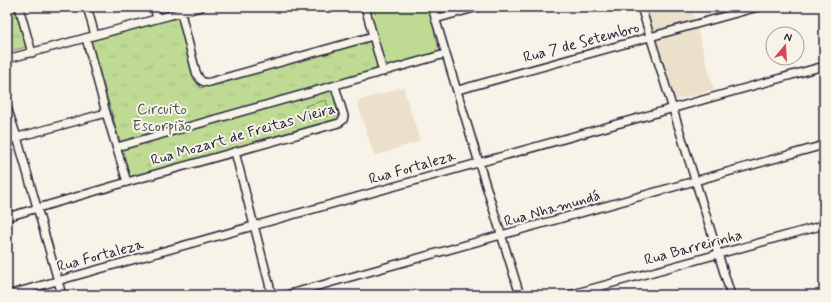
<svg xmlns="http://www.w3.org/2000/svg" width="831" height="302" viewBox="0 0 831 302" font-family="Mynerve,sans-serif">
  <style>
    .built { fill: #ebe0ca }
    .park { fill: url(#park-tufts); stroke: #707e67 }
    .garden { fill: #bfdb93; stroke: #707e67 }
    .lines { fill: none; stroke-linecap: round; stroke-linejoin: round }
    .minor-casing { stroke: #22223b; stroke-width: 10 }
    .minor { stroke: #f7f3e8; stroke-width: 7 }
    .labels { text-anchor: middle; stroke-width: 4; stroke-linejoin: round; paint-order: stroke }
    .street-label { font-size: 15px; fill: #22223b; stroke: #f7f3e8 }
    .park-label { font-size: 15px; fill: #495051; stroke: #f7f3e8 }
  </style>
  <defs>
    <pattern id="park-tufts" width="24" height="20" patternUnits="userSpaceOnUse"><rect width="24" height="20" fill="#bfdb93"/><path d="M3 7l-1-3M5 7V3M7 7l1-3M15 17l-1-3M17 17v-4M19 17l1-3" fill="none" stroke="#a4bc80"/></pattern>
  </defs>
  <rect width="100%" height="100%" fill="#f7f3e8"/>
  <filter id="ink" filterUnits="userSpaceOnUse"><feTurbulence type="fractalNoise" baseFrequency=".025" numOctaves="2"/><feDisplacementMap in="SourceGraphic" scale="8" xChannelSelector="R" yChannelSelector="G"/><feConvolveMatrix kernelMatrix="1 2 1 2 8 2 1 2 1" color-interpolation-filters="sRGB"/></filter>
  <g filter="url(#ink)">
    <!-- built -->
    <g class="built">
      <polygon points="646,7 691,7 714,90 675,100"/>
      <polygon points="403,87 420,141 374,156 357,101"/>
    </g>
    <!-- park -->
    <g class="park">
      <polygon points="7,7 14,7 26,47 7,52"/>
      <polygon points="179,17 200,88 370,41 378,68 330,84 340,118 130,177 91,41"/>
    </g>
    <!-- garden -->
    <g class="garden">
      <polygon points="369,7 428,7 439,43 438,48 435,52 392,66 387,65 383,60"/>
      <polygon points="326,100 330,115 309,121 305,106"/>
    </g>
    <g class="lines">
      <defs>
        <g id="minor">
          <polyline points="19,7 32,53"/>
          <polyline points="87,7 95,35"/>
          <polyline points="154,7 157,18"/>
          <polyline points="365,7 383,72"/>
          <path d="M432,7C460,103 490,199 520,295"/>
          <polyline points="641,7 731,295"/>
          <path d="M181,13L196,72C199,79 202,84 210,82L373,36"/>
          <polyline points="435,19 478,7"/>
          <polyline points="86,38 106,113 127,182"/>
          <polyline points="7,59 201,7"/>
          <polyline points="458,90 758,7"/>
          <polyline points="7,107 17,137 62,295"/>
          <polyline points="7,140 106,113"/>
          <polyline points="117,147 445,54"/>
          <polyline points="235,152 272,295"/>
          <polyline points="7,217 127,182 339,123 343,120 344,116 335,86"/>
          <polyline points="7,295 824,66"/>
          <polyline points="286,295 824,145"/>
          <polyline points="569,295 824,225"/>
        </g>
      </defs>
      <!-- minor casing -->
      <use href="#minor" class="minor-casing"/>
      <!-- minor -->
      <use href="#minor" class="minor"/>
    </g>
  </g>
  <g class="labels">
    <!-- street labels -->
    <g class="street-label">
      <text transform="translate(581 42) rotate(-15)" y="5">Rua 7 de Setembro</text>
      <text transform="translate(243 134) rotate(-16)" y="5">Rua Mozart de Freitas Vieira</text>
      <text transform="translate(412 167) rotate(-16)" y="5">Rua Fortaleza</text>
      <text transform="translate(552 208) rotate(-16)" y="5">Rua Nhamundá</text>
      <text transform="translate(693 247) rotate(-15)" y="5">Rua Barreirinha</text>
      <text transform="translate(100 255) rotate(-15)" y="5">Rua Fortaleza</text>
    </g>
    <!-- park labels -->
    <g class="park-label">
      <text x="162" y="114">Circuito<tspan x="162" dy="17">Escorpião</tspan></text>
    </g>
  </g>
  <!-- margin -->
  <rect width="831" height="302" fill="none" stroke="#f7f3e8" stroke-width="24"/>
  <rect x="12" y="12" width="807" height="278" fill="none" stroke="#22223b" stroke-width="1.5" filter="url(#ink)"/>
  <!-- north arrow -->
  <g transform="translate(785 46) rotate(18)"><circle r="19" fill="#f7f3e8" stroke="#a29fa3"/>
  <path d="M0-3L7 15L0 10L-7 15Z" fill="#d1495b"/>
  <text y="-6" font-size="11" font-weight="bold" text-anchor="middle" fill="#22223b">N</text>
  </g>
</svg>
